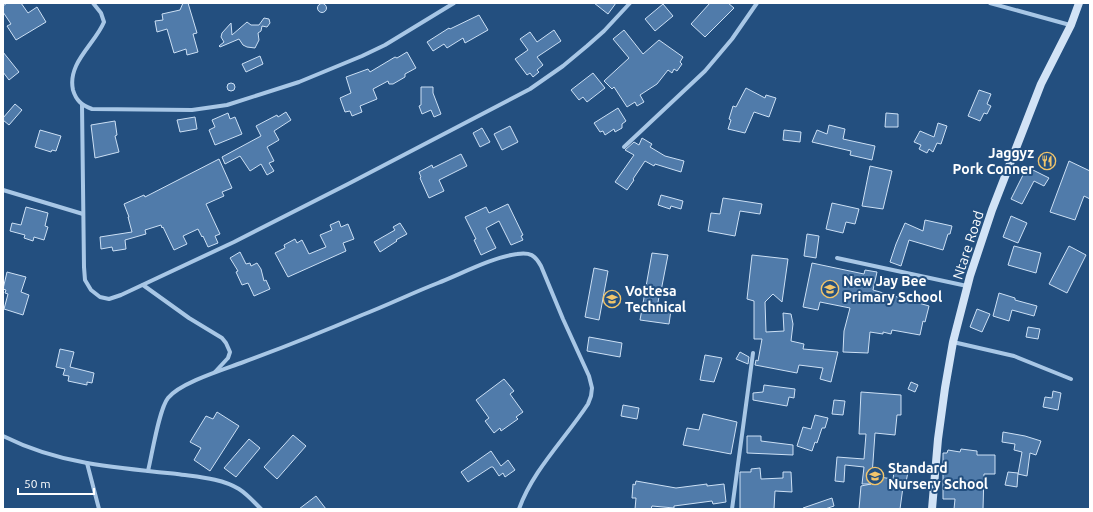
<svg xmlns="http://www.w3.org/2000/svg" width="1093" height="512" viewBox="0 0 1093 512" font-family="Ubuntu,sans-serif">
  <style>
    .building { fill: #507baa; stroke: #cce0f5 }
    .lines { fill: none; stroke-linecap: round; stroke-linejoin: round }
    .street { stroke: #a8c7e6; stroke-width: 4 }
    .secondary { stroke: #d2e3f6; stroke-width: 8 }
    .labels { text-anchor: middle; stroke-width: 4; stroke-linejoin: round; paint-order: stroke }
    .poi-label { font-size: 14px; font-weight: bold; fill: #fff; stroke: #234f7f; text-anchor: start }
    .street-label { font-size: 14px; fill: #fff; stroke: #234f7f }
  </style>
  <rect width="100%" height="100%" fill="#234f7f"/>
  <!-- building -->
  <g class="building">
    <polygon points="7,3 21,3 28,13 37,7 46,22 16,40 7,26 11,24 3,12 3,6"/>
    <polygon points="183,3 188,3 197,33 193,34 198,52 187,55 186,49 174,53 167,29 157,32 155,21 163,20 162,14 180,10"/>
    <polygon points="594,3 616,3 608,14"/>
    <polygon points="710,3 728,3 734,8 705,37 691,24"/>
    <circle cx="322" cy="8" r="4.5"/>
    <polygon points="663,4 673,16 655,31 645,19"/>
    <polygon points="479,15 488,30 465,43 463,38 447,48 444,44 433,51 427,42 449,28 450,29"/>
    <polygon points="264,18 269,19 270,23 267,27 262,26 261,31 258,33 259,40 255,48 247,47 243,45 239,39 220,47 219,46 224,42 221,37 222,33 231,23 232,35 247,22 251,25 259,25"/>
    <polygon points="554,30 561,41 537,57 543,65 537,70 539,72 533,77 530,73 527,75 515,59 528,50 520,39 530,32 537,42"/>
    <polygon points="624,30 643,54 659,40 683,57 680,62 682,64 677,71 674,69 672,73 668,70 657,84 640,95 644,102 637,106 635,102 627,107 614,87 612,89 604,81 629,58 613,39"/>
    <polygon points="3,52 19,72 9,80 3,72"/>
    <polygon points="407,52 416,68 405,74 405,77 393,84 389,84 388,81 373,89 377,99 360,106 362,112 352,116 350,111 345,112 340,98 351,93 346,77 368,69 370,72 395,57 397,58"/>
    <polygon points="260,56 263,64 246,72 242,64"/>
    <polygon points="593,73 605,88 587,102 583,97 579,100 571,90"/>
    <circle cx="231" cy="87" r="4"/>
    <polygon points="421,87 433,87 433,93 441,114 434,117 431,110 422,114 419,106 421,105"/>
    <polygon points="746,88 765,98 766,95 776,98 769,117 754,112 745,133 728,129 731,120 729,119 733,106 736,107"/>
    <polygon points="979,90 991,94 987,104 991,106 987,114 984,113 980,121 968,116"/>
    <polygon points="15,104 22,110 9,125 3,120 3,118"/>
    <polygon points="618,108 626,121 622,124 622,128 615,132 614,129 605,135 603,131 600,132 594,123"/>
    <polygon points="286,112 291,120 274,131 279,140 267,147 274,161 269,163 274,171 267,175 261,164 250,171 240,156 225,164 222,157 261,136 256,126 277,115 278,117"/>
    <polygon points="228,113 230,119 235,117 242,134 215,145 209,130 215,127 212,120"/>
    <polygon points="886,113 898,114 898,127 885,127"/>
    <polygon points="195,117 197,129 180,132 177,120"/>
    <polygon points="115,121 117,135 115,136 119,152 95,158 91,125"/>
    <polygon points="938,123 947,126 941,144 937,143 933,152 929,149 927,153 919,149 921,145 914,142 920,131 934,137"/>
    <polygon points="829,125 845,129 843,139 875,146 872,160 850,155 851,151 812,142 817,130 827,134"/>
    <polygon points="510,126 518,142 502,150 494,134"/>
    <polygon points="482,128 490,142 480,147 473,133"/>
    <polygon points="40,130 61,136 56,151 52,150 51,152 35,147"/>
    <polygon points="784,130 801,132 800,142 783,140"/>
    <polygon points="642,138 652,144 650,147 665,156 684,161 681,172 655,164 654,166 645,161 633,179 634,180 627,190 615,182 634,155 625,150 634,142 639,145"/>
    <polygon points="461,154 467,166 439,180 444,191 429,198 420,178 421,177 419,172 432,165 433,168"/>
    <polygon points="219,159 232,188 222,192 224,196 206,204 220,234 215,236 218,243 208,247 203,236 202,237 198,229 183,236 187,244 174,250 163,227 162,228 161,225 145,230 146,234 125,240 126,249 113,251 112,247 101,249 100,237 132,232 128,217 129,217 124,204 144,195 145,197"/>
    <polygon points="1069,161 1090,171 1090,199 1084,196 1075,220 1050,212"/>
    <polygon points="870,166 892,171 883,209 862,206"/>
    <polygon points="1027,167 1049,178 1044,186 1034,181 1022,204 1011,199"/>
    <polygon points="661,195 683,201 681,209 671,206 670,209 658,205"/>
    <polygon points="723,198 762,204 760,214 740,211 735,236 708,231 711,213 720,214"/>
    <polygon points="832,203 859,209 855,224 846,222 843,233 826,229"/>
    <polygon points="508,204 523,235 521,236 523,240 511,245 499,221 486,228 496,248 481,255 474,240 476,239 465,217 486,207 489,213"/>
    <polygon points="26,207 48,213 45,226 48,227 44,240 34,237 33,241 24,238 25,235 10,231 12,223 21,225"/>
    <polygon points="1011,216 1027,223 1018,243 1003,237"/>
    <polygon points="925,220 952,226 950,234 948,234 943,250 909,240 901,266 890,262 896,244 905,223 923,231"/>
    <polygon points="339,221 341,227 348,224 354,239 343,243 346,251 288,277 275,253 285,248 284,245 295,239 297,243 302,240 309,254 326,247 320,235 332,230 330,225"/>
    <polygon points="400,223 407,234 396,240 397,241 380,252 374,242 395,230 393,227"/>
    <polygon points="807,234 819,236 816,258 804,256"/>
    <polygon points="1014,246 1041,253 1036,273 1008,265"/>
    <polygon points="1069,246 1086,255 1067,293 1049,284"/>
    <polygon points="240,252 246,264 250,263 251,266 257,263 261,269 264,281 266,280 270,289 254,296 248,283 242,285 236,272 238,271 230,258"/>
    <polygon points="652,253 668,255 661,291 660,291 657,308 671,310 669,324 640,320"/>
    <polygon points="752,255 788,259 782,302 773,294 765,302 766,332 784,331 783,313 791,314 793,324 791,341 804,344 803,349 838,352 831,382 820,379 823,368 799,365 797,373 755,365 756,360 758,361 762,339 754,339 754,301 747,299"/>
    <polygon points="812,263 864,274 865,270 877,272 873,290 929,306 925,322 923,321 920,335 892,330 891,334 883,332 883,334 870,332 868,353 843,352 844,331 850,308 820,302 818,310 803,307"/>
    <polygon points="594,268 608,271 599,320 585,317"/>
    <polygon points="7,272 26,277 21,292 29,295 23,315 4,309 8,294 5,293 6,290 3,289"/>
    <polygon points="999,293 1015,298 1015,300 1037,306 1034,316 1012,310 1009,321 993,316"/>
    <polygon points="977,309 990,314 982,332 970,327"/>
    <polygon points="1028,327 1040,329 1038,339 1026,337"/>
    <polygon points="589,337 622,343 620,357 587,351"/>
    <polygon points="60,349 74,352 70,367 94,373 92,383 87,382 87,385 68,381 69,376 63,375 65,369 56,367"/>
    <polygon points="740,352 749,357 748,364 736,359"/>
    <polygon points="705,355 722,358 714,382 700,380"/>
    <polygon points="504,379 514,391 510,394 523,412 516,417 518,419 501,431 500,428 494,433 485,421 489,418 476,400"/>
    <polygon points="911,382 918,385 915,392 908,389"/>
    <polygon points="764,385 795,389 794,398 789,397 787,406 753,400 753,393 763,392"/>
    <polygon points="1053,391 1061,393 1058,410 1043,407 1045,397 1052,398"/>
    <polygon points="861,392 901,395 901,415 897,415 895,435 875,433 872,476 893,479 895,465 909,467 905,487 903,487 900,509 859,509 861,486 871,484 862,484 864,467 845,465 844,482 835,481 837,457 864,459 866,434 859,434"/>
    <polygon points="834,400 845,401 843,415 832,414"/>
    <polygon points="623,405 639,408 637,419 621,416"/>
    <polygon points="217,412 239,426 210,471 194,460 201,448 190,442 206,416 213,419"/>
    <polygon points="703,414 737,422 731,454 683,445 687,428 699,430"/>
    <polygon points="815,415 828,418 825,428 822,428 817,443 815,442 812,451 797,446 803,427 811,429"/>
    <polygon points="1003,432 1025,436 1041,441 1036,455 1030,453 1027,476 1018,474 1022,452 1014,450 1015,444 1002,442"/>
    <polygon points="293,435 306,446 277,479 264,467"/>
    <polygon points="747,436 761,436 761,441 793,445 793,455 747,453"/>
    <polygon points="249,439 260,448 236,477 224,468"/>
    <polygon points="961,449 977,451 977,455 995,455 995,474 984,474 983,509 954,509 955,499 943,499 943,453 947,453 948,450 960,452"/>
    <polygon points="491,451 501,466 508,460 515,470 505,477 503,473 499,476 493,467 491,467 468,482 461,472"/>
    <polygon points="760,468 761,479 783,478 783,472 791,472 792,492 775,491 774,509 740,509 740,472 751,472 751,469"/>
    <polygon points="1008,472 1018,473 1017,487 1005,485"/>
    <polygon points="636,481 676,488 707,484 707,486 724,484 726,502 713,504 712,501 674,506 674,508 652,506 651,509 635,509 636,498 632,498 633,484 635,485"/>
    <polygon points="316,496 326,509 299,509"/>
    <polygon points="832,498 834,506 825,509 804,509 803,508"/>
  </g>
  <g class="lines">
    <!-- street -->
    <g class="street">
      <path d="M93,3L101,13L104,22C95,44 67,63 73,90C76,100 81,105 92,109L192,110L227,105L299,82L362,56L385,45L454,3"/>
      <polyline points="990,3 1070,25"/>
      <polyline points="82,105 84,267 85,280 91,290 100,297 109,299 121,295 234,242 348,184 530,89 563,66 587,46 604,31 630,3"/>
      <polyline points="624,147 705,71 732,39 757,3"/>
      <polyline points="3,190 83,214"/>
      <polyline points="837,258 967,286"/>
      <polyline points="143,285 189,318 222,338 226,343 230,352 228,358 215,372"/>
      <polyline points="953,342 1014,356 1071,379"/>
      <path d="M3,436C29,449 58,458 87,463C116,468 147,471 177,474C197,477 221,478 239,489C247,494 254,502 261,509"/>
      <polyline points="87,463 99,509"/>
      <path d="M148,471C152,455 159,409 168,398C180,383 222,370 241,363C282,348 322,332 362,315C388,305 412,293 438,283C461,274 493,257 517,254C530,252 535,255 541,266L563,319L589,376L592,388L591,396L588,404C565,439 533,470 519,509"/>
      <polyline points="732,509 753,353"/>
    </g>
    <!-- secondary -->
    <polyline class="secondary" points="932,509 938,439 945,388 953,342 970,276 992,210 1041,84 1071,25 1079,3"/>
  </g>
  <!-- icons -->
  <defs>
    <symbol id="restaurant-ring" viewBox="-11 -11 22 22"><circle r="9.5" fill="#234f7f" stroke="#f2c56b" stroke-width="1.5"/><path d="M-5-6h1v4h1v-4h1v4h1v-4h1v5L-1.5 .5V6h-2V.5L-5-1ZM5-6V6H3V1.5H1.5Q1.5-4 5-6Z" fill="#f2c56b"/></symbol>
    <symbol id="school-ring" viewBox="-11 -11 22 22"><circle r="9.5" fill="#234f7f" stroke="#f2c56b" stroke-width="1.5"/><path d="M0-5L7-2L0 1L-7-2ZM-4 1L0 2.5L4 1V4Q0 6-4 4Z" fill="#f2c56b"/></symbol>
  </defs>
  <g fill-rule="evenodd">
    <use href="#restaurant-ring" x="1037" y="151" width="20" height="20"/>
    <use href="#school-ring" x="820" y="279" width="20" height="20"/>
    <use href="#school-ring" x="602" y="289" width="20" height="20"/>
    <use href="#school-ring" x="865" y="466" width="20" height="20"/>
  </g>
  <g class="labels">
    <!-- poi labels -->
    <g class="poi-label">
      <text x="1034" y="158" text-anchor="end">Jaggyz<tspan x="1034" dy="16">Pork Conner</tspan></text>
      <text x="843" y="286">New Jay Bee<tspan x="843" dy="16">Primary School</tspan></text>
      <text x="625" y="296">Vottesa<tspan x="625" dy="16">Technical</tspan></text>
      <text x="888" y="473">Standard<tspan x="888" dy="16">Nursery School</tspan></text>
    </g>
    <!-- street labels -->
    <g class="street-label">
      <text transform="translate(968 245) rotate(-72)" y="5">Ntare Road</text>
    </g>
  </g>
  <!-- border -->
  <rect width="1093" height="512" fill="none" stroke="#ffffff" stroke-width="8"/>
  <!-- scale -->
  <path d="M18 488v6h76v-6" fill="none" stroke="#ffffff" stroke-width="2"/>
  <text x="24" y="488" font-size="12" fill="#ffffff" stroke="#234f7f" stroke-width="3" paint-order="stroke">50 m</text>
</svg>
